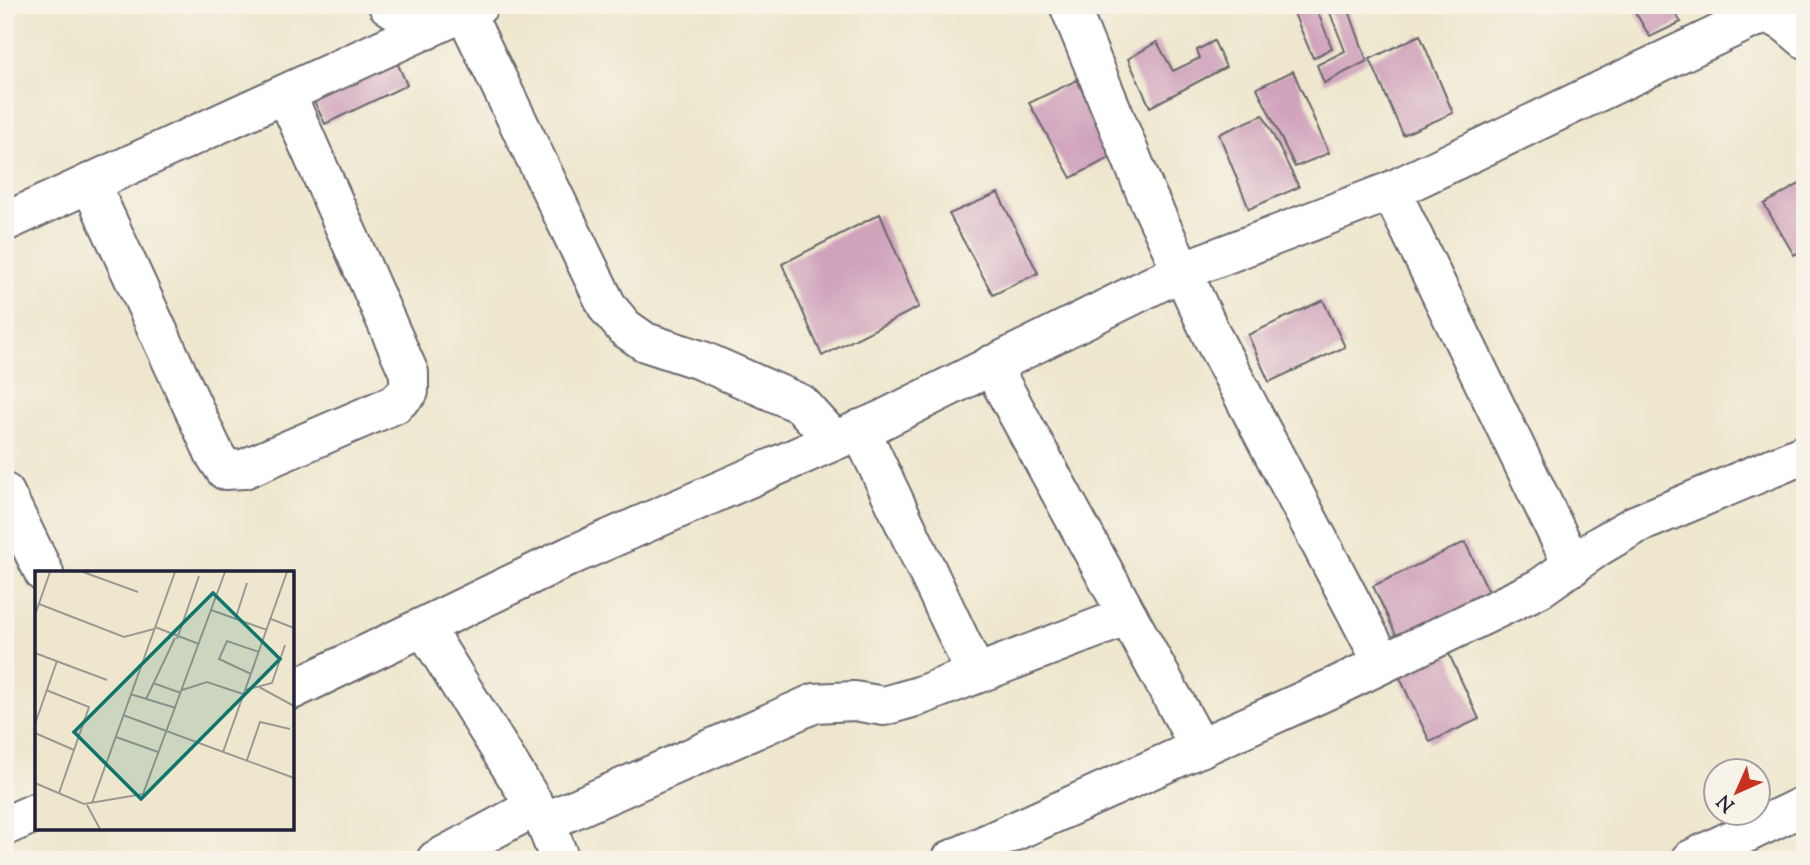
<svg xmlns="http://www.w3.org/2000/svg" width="1810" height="865" viewBox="0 0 1810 865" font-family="'Sorts Mill Goudy',serif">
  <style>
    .building { fill: #d0a3bb }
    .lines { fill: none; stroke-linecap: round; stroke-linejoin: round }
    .minor-casing { stroke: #69676e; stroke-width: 42 }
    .minor { stroke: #fff; stroke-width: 38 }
    .inset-road { fill: none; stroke: #9c9893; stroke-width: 2 }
    .view { fill: #0f766e; fill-opacity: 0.15; stroke: #0f766e; stroke-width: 3.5 }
    .inset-edge { fill: none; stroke: #22223b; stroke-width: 3.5 }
  </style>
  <rect width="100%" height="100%" fill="#f7f3e8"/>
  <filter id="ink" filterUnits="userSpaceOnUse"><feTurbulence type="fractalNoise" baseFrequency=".0143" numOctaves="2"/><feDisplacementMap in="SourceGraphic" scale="14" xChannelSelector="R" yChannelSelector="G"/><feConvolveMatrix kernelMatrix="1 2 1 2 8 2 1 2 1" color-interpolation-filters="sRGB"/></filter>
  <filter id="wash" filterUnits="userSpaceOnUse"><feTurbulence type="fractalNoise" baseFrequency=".00686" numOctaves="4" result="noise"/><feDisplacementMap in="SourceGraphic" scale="28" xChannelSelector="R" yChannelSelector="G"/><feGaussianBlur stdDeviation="1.57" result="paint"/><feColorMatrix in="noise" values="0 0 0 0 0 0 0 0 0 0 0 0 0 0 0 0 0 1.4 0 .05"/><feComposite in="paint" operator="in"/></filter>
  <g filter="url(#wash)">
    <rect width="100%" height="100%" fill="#eee7cd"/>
    <g id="blocks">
      <!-- building -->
      <g class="building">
        <polygon points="1300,5 1315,5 1332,48 1313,58 1292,9"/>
        <polygon points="1327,5 1347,5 1367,61 1324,83 1317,65 1345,51"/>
        <polygon points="1631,5 1669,5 1681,22 1650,37"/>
        <polygon points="1420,35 1453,113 1403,135 1370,59"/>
        <polygon points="1214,41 1226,67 1150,107 1128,59 1157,42 1173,71 1200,58 1197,50"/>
        <polygon points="396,60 407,85 325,124 313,99"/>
        <polygon points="1293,71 1329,153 1295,167 1257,88"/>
        <polygon points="1077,80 1113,156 1071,178 1029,103"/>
        <polygon points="1263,115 1299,187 1249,209 1219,134"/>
        <polygon points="1805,181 1805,249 1794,255 1764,204"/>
        <polygon points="998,193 1038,273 993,295 949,214"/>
        <polygon points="880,214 919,307 822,356 782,264"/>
        <polygon points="1323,300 1345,347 1269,382 1248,335"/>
        <polygon points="1465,542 1490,594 1398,639 1373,586"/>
        <polygon points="1449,654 1479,719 1430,742 1399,676"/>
      </g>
    </g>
  </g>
  <g filter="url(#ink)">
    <use href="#blocks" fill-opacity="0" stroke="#69676e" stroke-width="2"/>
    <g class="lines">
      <defs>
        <g id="minor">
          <polyline points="388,5 426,30"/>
          <polyline points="1069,5 1145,191 1213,338 1383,663"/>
          <polyline points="465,12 608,308 625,328 645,342 703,361 801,404 834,440"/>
          <polyline points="90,183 215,455 225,470 244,469 395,404 409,391 409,373 286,94"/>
          <polyline points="1391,191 1573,566"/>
          <polyline points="5,222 479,5"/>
          <polyline points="991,365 1200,748"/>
          <polyline points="860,429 976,674"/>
          <polyline points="5,493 44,573"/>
          <polyline points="424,627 545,822 560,860"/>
          <polyline points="292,690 570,556 880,421 1182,271 1391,191 1751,19 1770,14 1786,23 1805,39"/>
          <polyline points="545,822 815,703 854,701 884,706 919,696 1128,616"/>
          <polyline points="5,826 37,812"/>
          <polyline points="436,860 535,807"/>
          <polyline points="951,860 1332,688 1540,588 1599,546 1635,525 1805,454"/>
          <polyline points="1690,860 1805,805"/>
        </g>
      </defs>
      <!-- minor casing -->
      <use href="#minor" class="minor-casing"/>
      <!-- minor -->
      <use href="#minor" class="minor"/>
    </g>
  </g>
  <!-- overview -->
  <g transform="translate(35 571)">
    <rect width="259" height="259" fill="#eee7cd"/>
    <path class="inset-road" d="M48,1L103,21M4,33L89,66L119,58M176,39L232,59M0,44L15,1M236,48L259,57M200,49L212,12M120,56L164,73M142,68L164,5M0,82L72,109M216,103L184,88L192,70L224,81M118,112L146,122M224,116L259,135M11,119L54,136L24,222M147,119L172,111L208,123M210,119L237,112L250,74M95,123L141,137M111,128L140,67M88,144L259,207M0,153L22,90M0,162L39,179M81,166L123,181M188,181L252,1M212,189L225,151L255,158M0,212L49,233L108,223L190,1M57,232L140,1M52,234L65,258"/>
    <path class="view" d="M178,22L245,88L106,228L39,161Z"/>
    <rect width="259" height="259" class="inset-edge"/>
  </g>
  <!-- margin -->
  <rect width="1810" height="865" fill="none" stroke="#f7f3e8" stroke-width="28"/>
  <!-- north arrow -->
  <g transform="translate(1737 792) rotate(225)"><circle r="33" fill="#f7f3e8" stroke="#a29fa3" stroke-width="2"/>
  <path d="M0-5L12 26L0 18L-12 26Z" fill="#c8321e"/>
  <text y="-10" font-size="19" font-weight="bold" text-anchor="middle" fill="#22223b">N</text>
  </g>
</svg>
